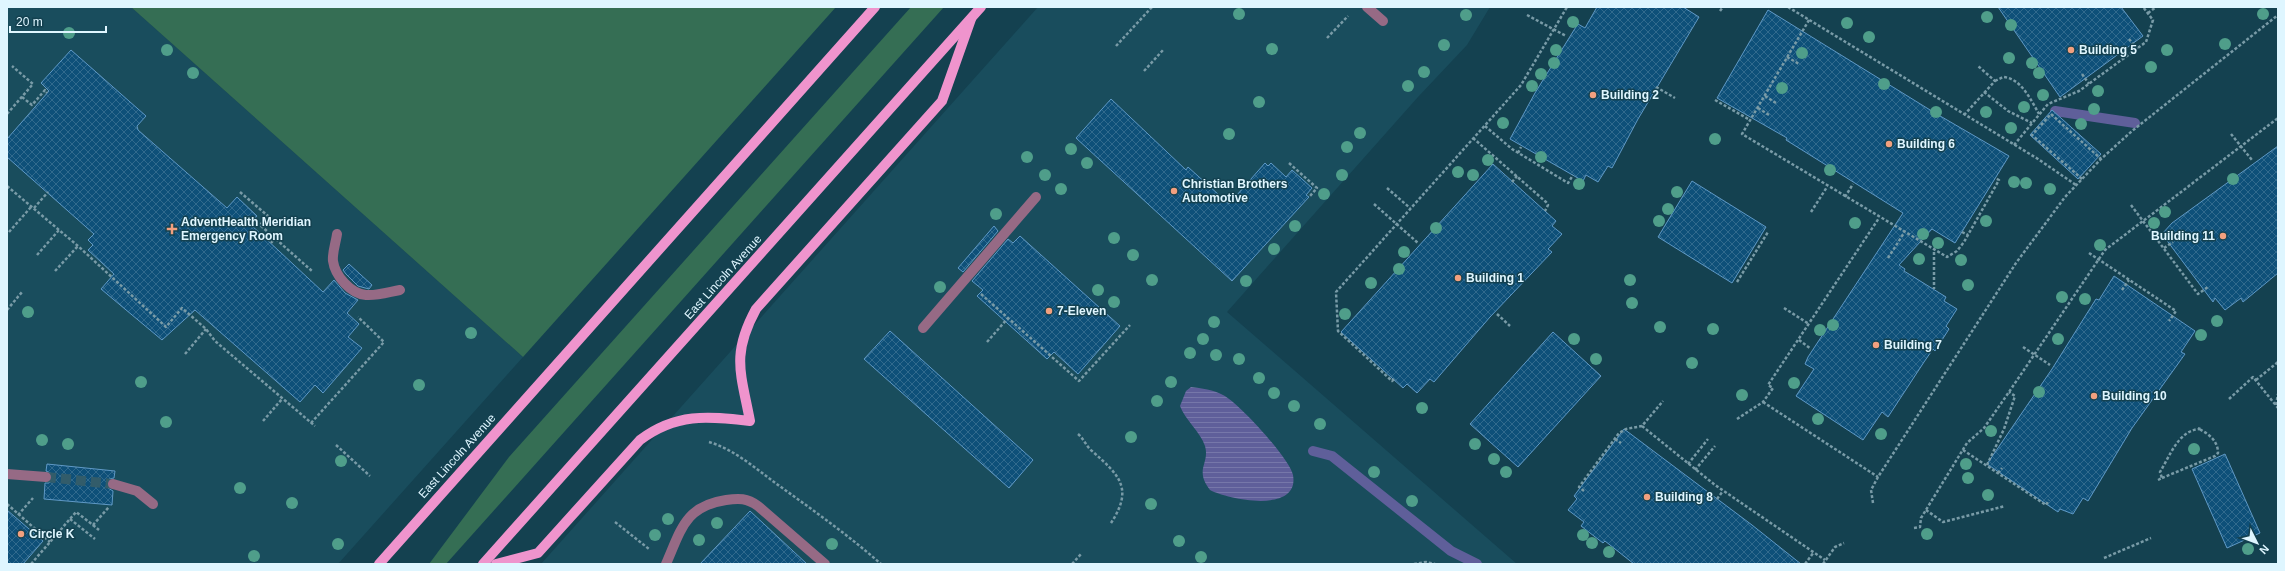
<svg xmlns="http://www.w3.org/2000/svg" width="2285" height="571" viewBox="0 0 2285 571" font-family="Arial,sans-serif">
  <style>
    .built { fill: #194d5d }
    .grass { fill: #356e54 }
    .water { fill: url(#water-rules) }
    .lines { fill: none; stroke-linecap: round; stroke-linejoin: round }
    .stream { stroke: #5f5f9a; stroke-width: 10 }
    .building { fill: url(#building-cross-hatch); stroke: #5f99c6 }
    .minor-tunnel { stroke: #325c6a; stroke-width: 10; stroke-dasharray: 10 5; stroke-linecap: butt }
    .path { stroke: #799ba7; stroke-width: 2.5; stroke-dasharray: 3 2; stroke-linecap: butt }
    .minor { stroke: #966a85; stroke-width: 10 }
    .major { stroke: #ef94cd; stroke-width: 10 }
    .tree { fill: #4f9e8a }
    .poi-dot { fill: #f2a07f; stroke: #144150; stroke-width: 1.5 }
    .labels { text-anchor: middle; stroke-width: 3; stroke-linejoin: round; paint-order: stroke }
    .poi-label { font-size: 12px; font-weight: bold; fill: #dff6ff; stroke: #144150; text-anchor: start }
    .street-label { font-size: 12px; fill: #dff6ff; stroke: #144150 }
  </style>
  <defs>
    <pattern id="water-rules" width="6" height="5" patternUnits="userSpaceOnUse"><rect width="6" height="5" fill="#5f5f9a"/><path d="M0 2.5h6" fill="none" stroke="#7677a9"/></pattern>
    <pattern id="building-cross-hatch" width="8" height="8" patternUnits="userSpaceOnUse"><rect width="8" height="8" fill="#0e5079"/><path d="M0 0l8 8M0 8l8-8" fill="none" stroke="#316a8d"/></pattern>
  </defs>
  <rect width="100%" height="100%" fill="#144150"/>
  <!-- built -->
  <g class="built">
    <polygon points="7,7 131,7 523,357 338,564 7,564"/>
    <polygon points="1038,7 1490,7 1467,45 1418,97 1227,312 1517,564 541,564"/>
  </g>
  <!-- grass -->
  <g class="grass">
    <polygon points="131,7 836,7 523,357"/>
    <polygon points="911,7 944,7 446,564 429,564 509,457"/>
  </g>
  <!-- water -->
  <path class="water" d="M1191,387C1201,388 1214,390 1223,395C1238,402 1290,459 1293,475C1300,514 1229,500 1210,490C1194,469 1210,464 1205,446C1200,431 1185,420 1180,406L1186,391Z"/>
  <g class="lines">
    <!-- stream -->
    <g class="stream">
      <polyline points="2055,111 2135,123"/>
      <polyline points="1313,451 1332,456 1451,551 1477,564"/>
    </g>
  </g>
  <!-- building -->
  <g class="building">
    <polygon points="1597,7 1683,7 1699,17 1638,119 1612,168 1608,166 1598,182 1586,175 1583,181 1510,139 1535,93 1574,30 1578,24 1585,28"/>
    <polygon points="1998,7 2121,7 2143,36 2060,97"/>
    <polygon points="1768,10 1935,113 2009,156 1955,243 1932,229 1899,265 1905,269 1904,271 1946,297 1944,301 1957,309 1946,326 1949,329 1935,351 1933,349 1924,362 1888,417 1882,412 1863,440 1796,396 1814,369 1805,364 1808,357 1903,213 1786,140 1787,138 1717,98"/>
    <polygon points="71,50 146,116 137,126 138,130 227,208 237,197 257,216 250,224 323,292 334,280 345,293 358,300 347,313 359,324 348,337 362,348 323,393 315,385 300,402 195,310 162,340 101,289 114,274 88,250 93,245 88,240 94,234 7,157 7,139 49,91 41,83"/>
    <polygon points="1111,99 1186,170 1188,167 1229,204 1265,163 1268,166 1271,163 1286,177 1292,170 1312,188 1306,195 1309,197 1232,281 1076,138"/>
    <polygon points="2052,110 2101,154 2078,179 2030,135"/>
    <polygon points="2278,146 2278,273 2243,302 2241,298 2225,310 2215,298 2213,302 2162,234 2172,223"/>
    <polygon points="1493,164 1556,221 1552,226 1562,234 1548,249 1552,252 1490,317 1434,382 1430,379 1417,393 1407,384 1403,388 1341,332"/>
    <polygon points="1692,181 1766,227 1732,283 1658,237"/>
    <polygon points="994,226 998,231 963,272 958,268"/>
    <polygon points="1020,236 1120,326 1078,374 1054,352 1047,359 977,296 983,290 972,281 1008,239 1013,243"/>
    <polygon points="349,264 372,285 369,289 358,286 346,274 343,270"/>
    <polygon points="2114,276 2195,331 2181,352 2185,354 2132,428 2088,501 2083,498 2073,514 2060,509 2058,512 1987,464 2052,369 2096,299 2099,300"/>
    <polygon points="890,331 1033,460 1009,488 864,359"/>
    <polygon points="1553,332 1601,376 1518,467 1470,424"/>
    <polygon points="1624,429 1752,525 1801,564 1634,564 1605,541 1603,543 1581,526 1584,522 1568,510 1577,499 1574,496"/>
    <polygon points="2225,454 2260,533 2227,548 2192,469"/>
    <polygon points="47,464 115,471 114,478 109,479 107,483 108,488 113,491 112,505 44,499 45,483 49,483 52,478 52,474 46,471"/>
    <polygon points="7,510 43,541 23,564 7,564"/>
    <polygon points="750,511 807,564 700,564"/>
  </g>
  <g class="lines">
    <!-- minor-tunnel -->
    <polyline class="minor-tunnel" points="46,477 113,484"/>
    <!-- path -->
    <g class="path">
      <polyline points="1788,7 2038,159 2076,185"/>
      <polyline points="1720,11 1723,7"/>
      <polyline points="2148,13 2156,7"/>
      <polyline points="1527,15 1566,36"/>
      <polyline points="1809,20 1742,134 1947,257 1957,251 1964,242 1999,180 1995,178"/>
      <polyline points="1327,38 1348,16"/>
      <polyline points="2129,39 2137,49"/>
      <polyline points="1116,46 1152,7"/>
      <polyline points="1787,57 1799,64"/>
      <polyline points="1144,71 1164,49"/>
      <polyline points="2082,74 2089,84"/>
      <path d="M1995,81L2003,77C2021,78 2031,100 2039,114"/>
      <polyline points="1656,87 1675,98"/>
      <polyline points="1984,92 2008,111 2032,123"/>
      <polyline points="1765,96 1776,103"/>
      <polyline points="22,97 32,105 45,90 47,93"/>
      <polyline points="1715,100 1750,120"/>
      <polyline points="1758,108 1769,115"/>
      <polyline points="7,114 33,84 12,66"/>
      <polyline points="1964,115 1995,81 1978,66"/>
      <polyline points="1485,126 1512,149 1568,183 1573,175"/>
      <polyline points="2231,134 2252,160"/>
      <polyline points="1473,138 1546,202 1548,205 1545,211"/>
      <polyline points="2014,145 2048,104 2079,91 2146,42 2153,20 2143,7"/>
      <polyline points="1518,153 1521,147"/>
      <polyline points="1289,163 1317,188 1310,196"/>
      <polyline points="2082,179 2032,135 2051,114 2101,159"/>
      <polyline points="1512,182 1517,176"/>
      <polyline points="7,186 78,246 166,327 182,308 206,329 215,341 315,426"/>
      <polyline points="1387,188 1410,208"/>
      <polyline points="240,192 268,216 260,225 312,271"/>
      <polyline points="1845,197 1853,184"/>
      <polyline points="1374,204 1418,243"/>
      <polyline points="2131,205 2198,294 2208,287"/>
      <polyline points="34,208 48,192"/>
      <polyline points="1811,212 1827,187"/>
      <polyline points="9,232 31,207"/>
      <polyline points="1962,232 1968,235"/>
      <polyline points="271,243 275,238"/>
      <polyline points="2164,248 2173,242"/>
      <polyline points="1934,252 1934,289"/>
      <polyline points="2089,253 2176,311 2169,321"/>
      <polyline points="37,255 59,230"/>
      <polyline points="1888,258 1904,233"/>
      <polyline points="55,271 78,246"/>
      <polyline points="1737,282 1768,232"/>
      <polyline points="2122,290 2129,280"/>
      <polyline points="981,294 1079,381 1130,325"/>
      <polyline points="1784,308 1809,324"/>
      <polyline points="7,310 22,292"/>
      <polyline points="1497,314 1510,326"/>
      <polyline points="1799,340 1811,349"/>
      <polyline points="987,342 1008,318"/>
      <polyline points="2023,347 2050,365"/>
      <polyline points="185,354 206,329"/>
      <polyline points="1394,379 1392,381 1338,331 1336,292 1521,85 1567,7"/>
      <polyline points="2256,380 2278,362"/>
      <polyline points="2229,399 2253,377 2278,408"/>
      <polyline points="1763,402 1878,477"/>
      <polyline points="2276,405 2278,394"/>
      <polyline points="1737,419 1763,402 1773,388 1768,385 1879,218"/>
      <polyline points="263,421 282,399"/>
      <polyline points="311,423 384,342 358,317"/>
      <polyline points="1642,426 1715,485 1825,560"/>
      <path d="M1078,434C1084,439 1086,446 1092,451C1119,475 1134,488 1111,523"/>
      <polyline points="1615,439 1621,443"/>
      <path d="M709,442C733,449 754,467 774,482C810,508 847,534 881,564"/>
      <polyline points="336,445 370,476"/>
      <polyline points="1963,450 2046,505 2049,500"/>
      <polyline points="1688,464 1708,439"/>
      <polyline points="1987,465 2004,429 2015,396 2009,392"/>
      <polyline points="1695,470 1715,446"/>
      <polyline points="1998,473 2002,468"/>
      <path d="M2162,478L2215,456L2218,453C2218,441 2209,434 2199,429"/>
      <path d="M2158,480L2162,478L2160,472C2170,456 2178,431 2199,429L2200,426"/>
      <polyline points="1584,491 1579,487 1619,433 1626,429 1642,426 1663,401"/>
      <polyline points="1717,499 1723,491"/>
      <polyline points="1873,503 1871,490 1878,477 2016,263 2065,197 2101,159 2132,131 2278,15"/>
      <polyline points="7,504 50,542"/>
      <polyline points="1926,510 1943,522 2005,506"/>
      <polyline points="18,515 33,498"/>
      <polyline points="70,519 95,539"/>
      <polyline points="615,522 649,549"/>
      <polyline points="93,525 99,530"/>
      <polyline points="1914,528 1920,527 1921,518 1967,443 1984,428 2009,392 2105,250 2278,118"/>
      <polyline points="2104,558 2151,538"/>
      <polyline points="31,564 76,512 93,525 109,507"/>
      <polyline points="1072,564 1081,554"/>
      <polyline points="1414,564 1426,562 1435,564"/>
      <polyline points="1805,564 1814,552"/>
      <polyline points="1823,564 1835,547 1844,543"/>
    </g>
    <!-- minor -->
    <g class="minor">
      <polyline points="1367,7 1383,21"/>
      <path d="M337,234C336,242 332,253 333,261C335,276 351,294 366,295C377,296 389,292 400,290"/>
      <polyline points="923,328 1036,197"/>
      <polyline points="7,474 46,477"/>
      <polyline points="113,484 137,491 153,504"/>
      <path d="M666,564C681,530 685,506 726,500C739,498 747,498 758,506L825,564"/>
    </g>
    <!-- major -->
    <g class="major">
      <polyline points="379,564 875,7"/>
      <polyline points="483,564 981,7"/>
      <path d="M496,564L538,553L640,440C676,413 707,416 750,421C741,373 731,355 756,309L942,101L971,19"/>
    </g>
  </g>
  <!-- trees -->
  <g class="tree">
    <circle cx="1239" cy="14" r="6"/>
    <circle cx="2263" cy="14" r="6"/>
    <circle cx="1466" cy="15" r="6"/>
    <circle cx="1987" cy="17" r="6"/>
    <circle cx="1573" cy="22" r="6"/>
    <circle cx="1847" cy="23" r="6"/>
    <circle cx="2011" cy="25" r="6"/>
    <circle cx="69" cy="33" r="6"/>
    <circle cx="1869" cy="37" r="6"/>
    <circle cx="2225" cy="44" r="6"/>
    <circle cx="1444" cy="45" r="6"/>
    <circle cx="1272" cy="49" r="6"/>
    <circle cx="167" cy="50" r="6"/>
    <circle cx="1556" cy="50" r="6"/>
    <circle cx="2167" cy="50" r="6"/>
    <circle cx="1802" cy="53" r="6"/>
    <circle cx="2009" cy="58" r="6"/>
    <circle cx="1554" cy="63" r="6"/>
    <circle cx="2032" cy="63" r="6"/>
    <circle cx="2151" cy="67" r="6"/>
    <circle cx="1424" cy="72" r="6"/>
    <circle cx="193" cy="73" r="6"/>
    <circle cx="2039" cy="73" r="6"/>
    <circle cx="1541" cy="74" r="6"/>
    <circle cx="1884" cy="84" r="6"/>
    <circle cx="1408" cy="86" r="6"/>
    <circle cx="1532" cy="86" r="6"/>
    <circle cx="1782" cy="88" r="6"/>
    <circle cx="2098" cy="91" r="6"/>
    <circle cx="2043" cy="95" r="6"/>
    <circle cx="1259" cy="102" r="6"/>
    <circle cx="2024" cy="107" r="6"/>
    <circle cx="2094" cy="109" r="6"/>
    <circle cx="1936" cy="112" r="6"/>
    <circle cx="1986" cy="112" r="6"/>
    <circle cx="1503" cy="123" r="6"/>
    <circle cx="2081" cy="124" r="6"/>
    <circle cx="2011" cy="128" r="6"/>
    <circle cx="1360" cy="133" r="6"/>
    <circle cx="1229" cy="134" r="6"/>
    <circle cx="1715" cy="139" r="6"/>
    <circle cx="1347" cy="147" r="6"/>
    <circle cx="1071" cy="149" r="6"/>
    <circle cx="1027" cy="157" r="6"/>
    <circle cx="1541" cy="157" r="6"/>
    <circle cx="1488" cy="160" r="6"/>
    <circle cx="1087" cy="163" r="6"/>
    <circle cx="1830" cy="170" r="6"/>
    <circle cx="1458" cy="172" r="6"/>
    <circle cx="1045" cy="175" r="6"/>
    <circle cx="1342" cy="175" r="6"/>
    <circle cx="1473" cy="175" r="6"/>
    <circle cx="2233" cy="179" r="6"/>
    <circle cx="2014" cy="182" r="6"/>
    <circle cx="2026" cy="183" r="6"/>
    <circle cx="1579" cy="184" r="6"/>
    <circle cx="1061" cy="189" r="6"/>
    <circle cx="2050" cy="189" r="6"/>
    <circle cx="1677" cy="192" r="6"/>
    <circle cx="1324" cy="194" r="6"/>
    <circle cx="1668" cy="209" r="6"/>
    <circle cx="2165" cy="212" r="6"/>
    <circle cx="996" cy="214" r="6"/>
    <circle cx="1659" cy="221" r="6"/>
    <circle cx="1986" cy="221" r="6"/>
    <circle cx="1855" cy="223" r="6"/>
    <circle cx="2154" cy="223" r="6"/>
    <circle cx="1295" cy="226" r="6"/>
    <circle cx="1436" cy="228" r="6"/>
    <circle cx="1923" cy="234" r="6"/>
    <circle cx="1114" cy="238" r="6"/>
    <circle cx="1938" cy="243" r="6"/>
    <circle cx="2100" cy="245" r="6"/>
    <circle cx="1274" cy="249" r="6"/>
    <circle cx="1404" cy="252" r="6"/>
    <circle cx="1133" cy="255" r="6"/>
    <circle cx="1919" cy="259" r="6"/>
    <circle cx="1961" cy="260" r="6"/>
    <circle cx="1399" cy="269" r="6"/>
    <circle cx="1152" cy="280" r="6"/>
    <circle cx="1630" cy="280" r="6"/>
    <circle cx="1246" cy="281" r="6"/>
    <circle cx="1371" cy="283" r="6"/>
    <circle cx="1968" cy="285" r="6"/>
    <circle cx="940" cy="287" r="6"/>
    <circle cx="1098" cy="290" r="6"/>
    <circle cx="2062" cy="297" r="6"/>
    <circle cx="2085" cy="299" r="6"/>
    <circle cx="1114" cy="302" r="6"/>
    <circle cx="1632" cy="303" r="6"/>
    <circle cx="28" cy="312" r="6"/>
    <circle cx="1345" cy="314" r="6"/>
    <circle cx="2217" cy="321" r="6"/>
    <circle cx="1214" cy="322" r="6"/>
    <circle cx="1833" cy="325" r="6"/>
    <circle cx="1660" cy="327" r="6"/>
    <circle cx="1713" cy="329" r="6"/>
    <circle cx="1820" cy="330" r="6"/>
    <circle cx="471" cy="333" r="6"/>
    <circle cx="2201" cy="335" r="6"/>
    <circle cx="1203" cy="339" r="6"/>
    <circle cx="1574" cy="339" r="6"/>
    <circle cx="2058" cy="339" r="6"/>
    <circle cx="1190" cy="353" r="6"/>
    <circle cx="1216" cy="355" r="6"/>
    <circle cx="1239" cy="359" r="6"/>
    <circle cx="1596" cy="359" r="6"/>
    <circle cx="1692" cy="363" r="6"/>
    <circle cx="1259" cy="378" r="6"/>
    <circle cx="141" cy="382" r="6"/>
    <circle cx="1171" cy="382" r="6"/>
    <circle cx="1794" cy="383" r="6"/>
    <circle cx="419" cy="385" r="6"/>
    <circle cx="2039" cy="392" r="6"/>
    <circle cx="1274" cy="393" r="6"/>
    <circle cx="1742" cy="395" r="6"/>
    <circle cx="1157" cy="401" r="6"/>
    <circle cx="1294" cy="406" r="6"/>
    <circle cx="1422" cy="408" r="6"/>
    <circle cx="1818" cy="419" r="6"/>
    <circle cx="166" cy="422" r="6"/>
    <circle cx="1320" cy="424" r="6"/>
    <circle cx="1991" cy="431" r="6"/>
    <circle cx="1881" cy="434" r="6"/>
    <circle cx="1131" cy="437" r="6"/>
    <circle cx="42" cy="440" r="6"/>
    <circle cx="68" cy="444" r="6"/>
    <circle cx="1475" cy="444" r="6"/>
    <circle cx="2194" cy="449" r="6"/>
    <circle cx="1494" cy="459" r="6"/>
    <circle cx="341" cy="461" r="6"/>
    <circle cx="1966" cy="464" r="6"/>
    <circle cx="1374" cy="472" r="6"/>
    <circle cx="1506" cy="472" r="6"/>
    <circle cx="1968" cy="478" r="6"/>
    <circle cx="240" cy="488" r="6"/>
    <circle cx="1988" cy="495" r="6"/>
    <circle cx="1412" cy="501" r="6"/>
    <circle cx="292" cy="503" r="6"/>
    <circle cx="1151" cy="504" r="6"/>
    <circle cx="668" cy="519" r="6"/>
    <circle cx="717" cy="523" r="6"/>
    <circle cx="1927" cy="534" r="6"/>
    <circle cx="655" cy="535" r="6"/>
    <circle cx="1583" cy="535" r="6"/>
    <circle cx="699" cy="540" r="6"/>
    <circle cx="1179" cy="541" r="6"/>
    <circle cx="1592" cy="543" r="6"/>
    <circle cx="338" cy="544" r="6"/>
    <circle cx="832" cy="544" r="6"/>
    <circle cx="2248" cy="549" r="6"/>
    <circle cx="1609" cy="552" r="6"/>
    <circle cx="254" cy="556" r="6"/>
    <circle cx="1201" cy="557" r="6"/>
  </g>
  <!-- markers -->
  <g class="poi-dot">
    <circle cx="2071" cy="50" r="4"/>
    <circle cx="1593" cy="95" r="4"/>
    <circle cx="1889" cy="144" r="4"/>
    <circle cx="1174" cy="191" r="4"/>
    <path d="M170 223h4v4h4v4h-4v4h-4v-4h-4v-4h4z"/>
    <circle cx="2223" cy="236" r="4"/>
    <circle cx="1458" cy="278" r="4"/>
    <circle cx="1049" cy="311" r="4"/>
    <circle cx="1876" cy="345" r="4"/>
    <circle cx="2094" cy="396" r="4"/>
    <circle cx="1647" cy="497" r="4"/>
    <circle cx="21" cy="534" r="4"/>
  </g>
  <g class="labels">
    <!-- poi labels -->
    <g class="poi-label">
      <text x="2079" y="54">Building 5</text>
      <text x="1601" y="99">Building 2</text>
      <text x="1897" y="148">Building 6</text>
      <text x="1182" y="188">Christian Brothers<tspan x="1182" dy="14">Automotive</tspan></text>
      <text x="181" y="226">AdventHealth Meridian<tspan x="181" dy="14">Emergency Room</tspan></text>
      <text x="2215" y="240" text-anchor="end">Building 11</text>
      <text x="1466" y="282">Building 1</text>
      <text x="1057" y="315">7-Eleven</text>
      <text x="1884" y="349">Building 7</text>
      <text x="2102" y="400">Building 10</text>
      <text x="1655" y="501">Building 8</text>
      <text x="29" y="538">Circle K</text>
    </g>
    <!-- street labels -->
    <g class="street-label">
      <text transform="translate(723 277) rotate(-48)" y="4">East Lincoln Avenue</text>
      <text transform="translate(457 456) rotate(-48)" y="4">East Lincoln Avenue</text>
    </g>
  </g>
  <!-- border -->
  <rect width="2285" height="571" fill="none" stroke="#dff6ff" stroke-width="16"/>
  <!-- north arrow -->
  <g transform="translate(2257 543) rotate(132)" stroke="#144150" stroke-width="3" paint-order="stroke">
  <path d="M0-3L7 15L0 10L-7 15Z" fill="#dff6ff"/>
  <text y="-6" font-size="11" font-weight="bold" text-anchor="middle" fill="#dff6ff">N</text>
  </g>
  <!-- scale -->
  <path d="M10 26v6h96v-6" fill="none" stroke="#dff6ff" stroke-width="2"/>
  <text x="16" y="26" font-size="12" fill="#dff6ff" stroke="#144150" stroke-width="3" paint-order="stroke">20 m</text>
</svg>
